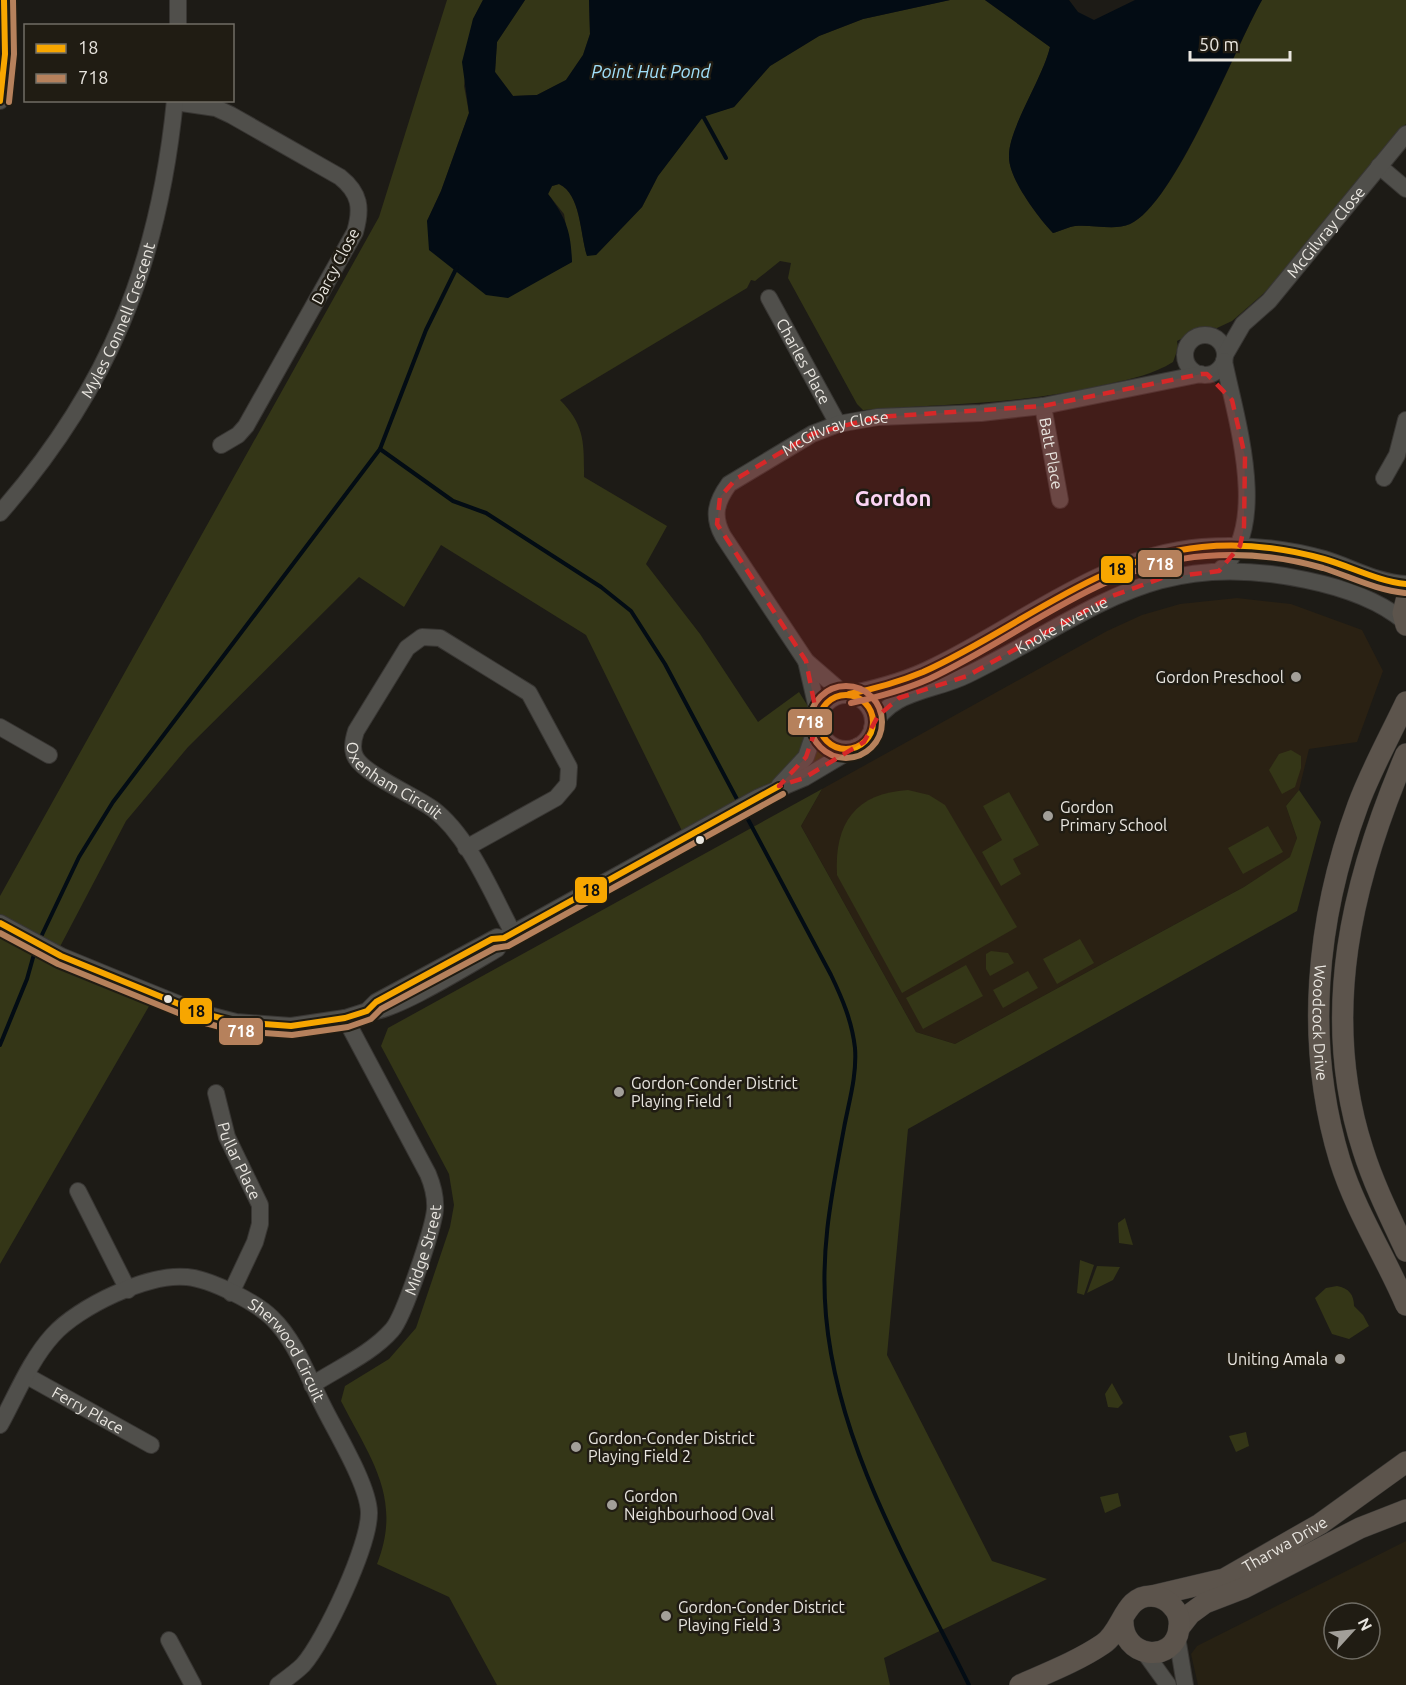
<svg xmlns="http://www.w3.org/2000/svg" width="1406" height="1685" viewBox="0 0 1406 1685" font-family="Ubuntu,sans-serif">
  <style>
    .built { fill: #272113; fill-rule: evenodd }
    .education { fill: #2a2113 }
    .green { fill: #343617 }
    .water { fill: #030c14 }
    .lines { fill: none; stroke-linecap: round; stroke-linejoin: round }
    .stream { stroke: #030c14; stroke-width: 4 }
    .minor-casing { stroke: #383633; stroke-width: 18 }
    .major-casing { stroke: #383633; stroke-width: 22 }
    .minor { stroke: #504f4b; stroke-width: 16 }
    .major { stroke: #5c544c; stroke-width: 21 }
    .bus-1-casing { stroke: #201c13; stroke-width: 10 }
    .bus-2-casing { stroke: #201c13; stroke-width: 10 }
    .bus-1 { stroke: #f7a600; stroke-width: 6 }
    .bus-2 { stroke: #b6815c; stroke-width: 6 }
    .marked { fill: #d62828; fill-opacity: 0.2; stroke: #d62828; stroke-width: 4.5; stroke-dasharray: 12 8; stroke-linejoin: round }
    .poi-dot { fill: #a29f99; stroke: #201c13; stroke-width: 2 }
    .bus-dot { fill: #e9e6e0; stroke: #201c13; stroke-width: 2 }
    .labels { text-anchor: middle; stroke-width: 5; stroke-linejoin: round; paint-order: stroke }
    .street-label { font-size: 16px; fill: #e9e6e0; stroke: #201c13 }
    .poi-label { font-size: 16px; fill: #e9e6e0; stroke: #201c13; text-anchor: start }
    .water-label { font-size: 18px; font-style: italic; fill: #a1e0fa; stroke: #201c13 }
    .district-label { font-size: 22px; font-weight: bold; fill: #fbd4f4; stroke: #201c13 }
    .line-badge { stroke: #201c13; stroke-width: 2 }
    .badge-label { font-size: 16px; text-anchor: middle; font-weight: bold; fill: #fff }
    .pale-badge-label { font-size: 16px; text-anchor: middle; font-weight: bold; fill: #111 }
  </style>
  <rect width="100%" height="100%" fill="#1d1b16"/>
  <!-- built -->
  <path class="built" d="M1406,1541V1685H1198L1191,1654L1197,1646ZM1334,1613H1370V1649H1334Z"/>
  <!-- education -->
  <polygon class="education" points="1237,598 1291,604 1362,630 1383,671 1357,742 1309,749 1299,790 1286,806 1297,838 1291,857 1244,887 955,1044 916,1032 801,826 822,789 1107,631 1142,615 1180,604"/>
  <!-- green -->
  <g class="green">
    <path d="M447,0H483L473,19L464,86L469,113L441,191L427,221L549,274L572,262L564,214L548,194L552,186L559,184C581,194 580,234 587,255H596L642,207L658,176L703,116L734,107L770,66L819,36L863,19L950,0H985L1050,47C1043,78 1008,130 1009,157C1009,179 1038,217 1053,233C1060,231 1068,227 1075,226C1092,224 1114,231 1130,224C1175,204 1235,48 1262,0H1406V124L1313,241L1263,294L1232,321L1217,328L1204,327L1177,341L1178,348L1173,362C1154,374 1131,379 1108,384C1027,404 946,404 863,410L857,404L788,278L791,263L780,261L755,281L751,280L747,288L560,400C585,425 584,443 584,477L667,526L646,564L700,634L758,722L799,692L840,757L687,841L586,635L441,545L404,607L359,577L188,747L126,821L54,958L152,1001L0,1264V896L379,217Z"/>
    <polygon points="525,0 589,0 590,34 583,55 566,80 537,95 513,96 495,72 497,42"/>
    <polygon points="1291,750 1301,756 1301,768 1295,787 1282,794 1269,770 1279,754"/>
    <path d="M822,789L801,826L916,1032L955,1044L1244,887L1290,857L1297,838L1286,806L1299,790L1321,822L1297,911L908,1129L887,1355L992,1561L1047,1579L884,1658L890,1685H497L449,1597L377,1564C403,1498 370,1458 341,1401L345,1386L389,1359L416,1328L450,1227L454,1205L449,1174L381,1046L388,1028Z"/>
    <path d="M908,790L929,795L945,805L1017,927L902,993L837,875C834,823 856,793 908,790Z"/>
    <polygon points="1009,792 1039,845 1013,859 1021,874 1001,886 982,852 1002,840 983,806"/>
    <polygon points="1268,826 1283,852 1243,874 1228,848"/>
    <polygon points="1080,939 1094,963 1057,984 1043,959"/>
    <polygon points="991,951 1008,953 1014,963 990,976 986,969 986,954"/>
    <polygon points="966,965 983,996 923,1029 906,998"/>
    <polygon points="1028,971 1038,988 1003,1008 993,990"/>
    <polygon points="1125,1218 1133,1245 1119,1243 1118,1223"/>
    <polygon points="1080,1260 1094,1265 1084,1295 1077,1293"/>
    <polygon points="1097,1266 1120,1267 1113,1280 1087,1293"/>
    <path d="M1337,1286C1349,1288 1354,1295 1354,1306L1363,1315L1369,1326L1349,1339L1332,1334L1315,1298L1326,1288Z"/>
    <polygon points="1112,1383 1123,1403 1118,1408 1108,1407 1105,1394"/>
    <polygon points="1246,1432 1249,1446 1236,1452 1229,1436"/>
    <polygon points="1118,1493 1121,1506 1105,1513 1100,1497"/>
  </g>
  <!-- water -->
  <g class="water">
    <path d="M483,0H525L497,42L495,72L513,96L537,95L566,80L583,55L590,34L589,0H950L863,19L819,36L770,66L734,107L703,117L658,176L642,207L596,255L587,256C580,234 581,194 559,184L552,186L548,194C566,218 571,231 572,262L508,298L486,295L429,250L427,221L441,191L469,113L462,62L473,19Z"/>
    <path d="M985,0H1069L1078,12L1094,20L1135,0H1262C1235,47 1174,205 1130,224C1114,231 1092,224 1075,226C1068,227 1060,231 1053,233C1038,217 1009,179 1009,157C1008,129 1043,78 1050,47Z"/>
  </g>
  <g class="lines">
    <!-- stream -->
    <g class="stream">
      <polyline points="703,116 726,158"/>
      <polyline points="457,267 426,330 380,449 453,501 486,513 601,587 631,611 665,664 739,803"/>
      <path d="M743,810L831,975C842,998 852,1021 855,1048C857,1076 849,1101 844,1128C832,1193 820,1248 826,1316C838,1449 911,1568 969,1685"/>
      <polyline points="39,941 79,857 113,802 380,449"/>
      <polyline points="0,1045 27,979 36,947"/>
    </g>
    <defs>
      <g id="minor">
        <polyline points="178,26 178,0"/>
        <polyline points="0,101 5,54 4,0"/>
        <path d="M175,102L216,108L231,115L340,177C360,193 362,208 355,232L246,426L238,435L221,445"/>
        <polyline points="1379,166 1406,189"/>
        <path id="s1" d="M769,298L838,424"/>
        <circle cx="1205" cy="355" r="20"/>
        <path id="s2" d="M1225,355L1243,324L1269,301L1406,134"/>
        <path id="s3" d="M1043,406L1060,500"/>
        <polyline points="1384,478 1397,455 1406,420"/>
        <path id="s4" d="M0,513C109,389 159,264 175,100"/>
        <path d="M1219,571C1272,529 1235,416 1224,361"/>
        <polyline points="806,661 819,717"/>
        <path id="s5" d="M844,694L806,661L723,536C712,516 716,502 729,484L812,434L838,424L878,417L981,413L1043,406L1201,374"/>
        <path d="M849,694C878,688 908,680 935,666C1022,624 1103,555 1202,547C1243,544 1285,548 1324,559C1351,567 1377,583 1406,584"/>
        <circle cx="846" cy="722" r="27"/>
        <polyline points="0,727 49,755"/>
        <path id="s6" d="M872,728C890,690 933,692 967,675C1094,613 1153,547 1306,580C1340,587 1378,599 1405,622"/>
        <polyline points="779,786 806,757 818,722"/>
        <path id="s7" d="M466,848L556,798L568,784L569,767L529,693L440,638L422,637L407,648L356,731C353,740 351,750 356,758C366,775 415,796 433,809C469,836 492,894 513,933"/>
        <polyline points="0,923 61,956 117,979 201,1013 236,1022 291,1026 345,1018 367,1011 376,1002 497,937"/>
        <path d="M367,1011C385,1018 476,961 497,949L504,938L759,797L804,778L858,746"/>
        <path id="s8" d="M216,1093L227,1137L260,1205V1224L255,1242L231,1293"/>
        <polyline points="78,1191 128,1290"/>
        <path id="s9" d="M27,1376L151,1445"/>
        <path id="s10" d="M312,1385C338,1368 371,1354 392,1330C404,1317 433,1229 435,1210C436,1197 433,1186 428,1174L345,1018"/>
        <path id="s11" d="M0,1425C16,1396 30,1360 53,1335C78,1307 148,1273 187,1277C210,1279 256,1302 272,1318C295,1340 308,1376 322,1404C335,1431 368,1484 369,1512C370,1544 325,1640 303,1665C296,1672 286,1679 278,1685"/>
        <polyline points="1177,1637 1185,1685"/>
        <polyline points="169,1640 193,1685"/>
        <polyline points="1145,1653 1168,1685"/>
      </g>
      <g id="major">
        <polyline points="1406,601 1403,613 1406,625"/>
        <path id="s12" d="M1406,702C1390,736 1371,770 1358,805C1316,919 1304,1043 1340,1161C1356,1212 1385,1256 1406,1305"/>
        <path d="M1406,754C1352,880 1319,1014 1363,1150C1374,1185 1390,1217 1406,1251"/>
        <path id="s13" d="M1152,1596L1224,1579L1320,1524L1406,1462"/>
        <polyline points="1179,1628 1190,1614 1205,1603 1244,1588 1360,1528 1406,1510"/>
        <path d="M1020,1685C1047,1673 1078,1661 1103,1644C1123,1631 1124,1594 1153,1596C1161,1597 1168,1600 1173,1607C1178,1612 1180,1620 1179,1628C1175,1665 1120,1659 1123,1618"/>
      </g>
    </defs>
    <!-- minor casing -->
    <use href="#minor" class="minor-casing"/>
    <!-- major casing -->
    <use href="#major" class="major-casing"/>
    <!-- minor -->
    <use href="#minor" class="minor"/>
    <!-- major -->
    <use href="#major" class="major"/>
    <defs>
      <g id="bus-1">
        <polyline points="0,101 5,54 4,0"/>
        <path d="M849,694C874,689 899,682 923,672C1017,630 1097,557 1202,547C1242,543 1285,548 1324,559C1352,567 1377,581 1406,584"/>
        <circle cx="846" cy="722" r="27"/>
        <polyline points="0,923 61,956 201,1013 236,1022 291,1026 345,1018 367,1011 376,1002 492,939 504,938 779,786"/>
      </g>
      <g id="bus-2">
        <polyline points="9,102 14,54 13,0"/>
        <circle cx="846" cy="722" r="36"/>
        <path d="M851,703C878,697 904,690 929,679C1020,637 1102,563 1206,556C1244,553 1285,557 1323,568C1351,577 1376,590 1405,593"/>
        <polyline points="0,933 58,964 198,1021 235,1031 292,1035 348,1027 371,1019 381,1009 495,948 508,946 783,794"/>
      </g>
    </defs>
    <!-- bus-1 casing -->
    <use href="#bus-1" class="bus-1-casing"/>
    <!-- bus-2 casing -->
    <use href="#bus-2" class="bus-2-casing"/>
    <!-- bus-1 -->
    <use href="#bus-1" class="bus-1"/>
    <!-- bus-2 -->
    <use href="#bus-2" class="bus-2"/>
  </g>
  <!-- marked area -->
  <path class="marked" d="M1201,374H1207L1232,400L1245,456L1244,527L1240,546L1219,571L1162,578L1112,596L967,676L899,698L878,716L864,742L804,778L779,786L806,757L818,722L806,661L717,524L720,497L736,479L812,434L878,417L1043,406Z"/>
  <!-- markers -->
  <g class="poi-dot">
    <circle cx="1296" cy="677" r="6"/>
    <circle cx="1048" cy="816" r="6"/>
    <circle cx="619" cy="1092" r="6"/>
    <circle cx="1340" cy="1359" r="6"/>
    <circle cx="576" cy="1447" r="6"/>
    <circle cx="612" cy="1505" r="6"/>
    <circle cx="666" cy="1616" r="6"/>
  </g>
  <g class="bus-dot">
    <circle cx="700" cy="840" r="5"/>
    <circle cx="168" cy="999" r="5"/>
  </g>
  <g class="labels">
    <!-- street labels -->
    <g class="street-label">
      <text dy="6" stroke="none"><textPath href="#s2" startOffset="160">McGilvray Close</textPath></text>
      <text transform="translate(335 266) rotate(-62)" y="6">Darcy Close</text>
      <text dy="6" stroke="none"><textPath href="#s4" startOffset="228">Myles Connell Crescent</textPath></text>
      <text dy="6" stroke="none"><textPath href="#s1" startOffset="72">Charles Place</textPath></text>
      <text dy="6" stroke="none"><textPath href="#s5" startOffset="376">McGilvray Close</textPath></text>
      <text dy="6" stroke="none"><textPath href="#s3" startOffset="48">Batt Place</textPath></text>
      <text dy="6" stroke="none"><textPath href="#s6" startOffset="219">Knoke Avenue</textPath></text>
      <text dy="6" stroke="none"><textPath href="#s7" startOffset="532">Oxenham Circuit</textPath></text>
      <text dy="6" stroke="none"><textPath href="#s12" startOffset="336">Woodcock Drive</textPath></text>
      <text dy="6" stroke="none"><textPath href="#s8" startOffset="72">Pullar Place</textPath></text>
      <text dy="6" stroke="none"><textPath href="#s10" startOffset="184">Midge Street</textPath></text>
      <text dy="6" stroke="none"><textPath href="#s11" startOffset="384">Sherwood Circuit</textPath></text>
      <text dy="6" stroke="none"><textPath href="#s9" startOffset="70">Ferry Place</textPath></text>
      <text dy="6" stroke="none"><textPath href="#s13" startOffset="144">Tharwa Drive</textPath></text>
    </g>
    <!-- poi labels -->
    <g class="poi-label">
      <text x="1284" y="683" text-anchor="end">Gordon Preschool</text>
      <text x="1060" y="813">Gordon<tspan x="1060" dy="18">Primary School</tspan></text>
      <text x="631" y="1089">Gordon-Conder District<tspan x="631" dy="18">Playing Field 1</tspan></text>
      <text x="1328" y="1365" text-anchor="end">Uniting Amala</text>
      <text x="588" y="1444">Gordon-Conder District<tspan x="588" dy="18">Playing Field 2</tspan></text>
      <text x="624" y="1502">Gordon<tspan x="624" dy="18">Neighbourhood Oval</tspan></text>
      <text x="678" y="1613">Gordon-Conder District<tspan x="678" dy="18">Playing Field 3</tspan></text>
    </g>
    <!-- water labels -->
    <g class="water-label">
      <text x="651" y="78">Point Hut Pond</text>
    </g>
    <!-- district labels -->
    <g class="district-label">
      <text x="893" y="506">Gordon</text>
    </g>
  </g>
  <g class="line-badge">
    <rect x="1137" y="549" width="46" height="29" rx="6" fill="#b6815c"/>
    <rect x="1100" y="555" width="34" height="29" rx="6" fill="#f7a600"/>
    <rect x="787" y="708" width="46" height="28" rx="6" fill="#b6815c"/>
    <rect x="574" y="876" width="34" height="28" rx="6" fill="#f7a600"/>
    <rect x="179" y="997" width="34" height="28" rx="6" fill="#f7a600"/>
    <rect x="218" y="1017" width="46" height="29" rx="6" fill="#b6815c"/>
  </g>
  <g class="badge-label">
    <text x="1160" y="570">718</text>
    <text x="810" y="728">718</text>
    <text x="241" y="1037">718</text>
  </g>
  <g class="pale-badge-label">
    <text x="1117" y="575">18</text>
    <text x="591" y="896">18</text>
    <text x="196" y="1017">18</text>
  </g>
  <!-- legend -->
  <rect x="24" y="24" width="210" height="78" fill="#201c13" stroke="#706d65" stroke-width="1.5"/>
  <rect x="36" y="44" width="30" height="9" fill="#f7a600" stroke="#706d65" stroke-width="1.5"/>
  <text x="78" y="54" font-size="18" fill="#e9e6e0">18</text>
  <rect x="36" y="74" width="30" height="9" fill="#b6815c" stroke="#706d65" stroke-width="1.5"/>
  <text x="78" y="84" font-size="18" fill="#e9e6e0">718</text>
  <!-- north arrow -->
  <g transform="translate(1352 1631) rotate(63)"><circle r="28" fill="#201c13" stroke="#706d65" stroke-width="1.5"/>
  <path d="M0-4.5L10 22L0 15L-10 22Z" fill="#a29f99"/>
  <text y="-9" font-size="16" font-weight="bold" text-anchor="middle" fill="#e9e6e0">N</text>
  </g>
  <!-- scale -->
  <path d="M1190 51v9h100v-9" fill="none" stroke="#e9e6e0" stroke-width="3"/>
  <text x="1199" y="51" font-size="18" fill="#e9e6e0" stroke="#201c13" stroke-width="4.5" paint-order="stroke">50 m</text>
</svg>
